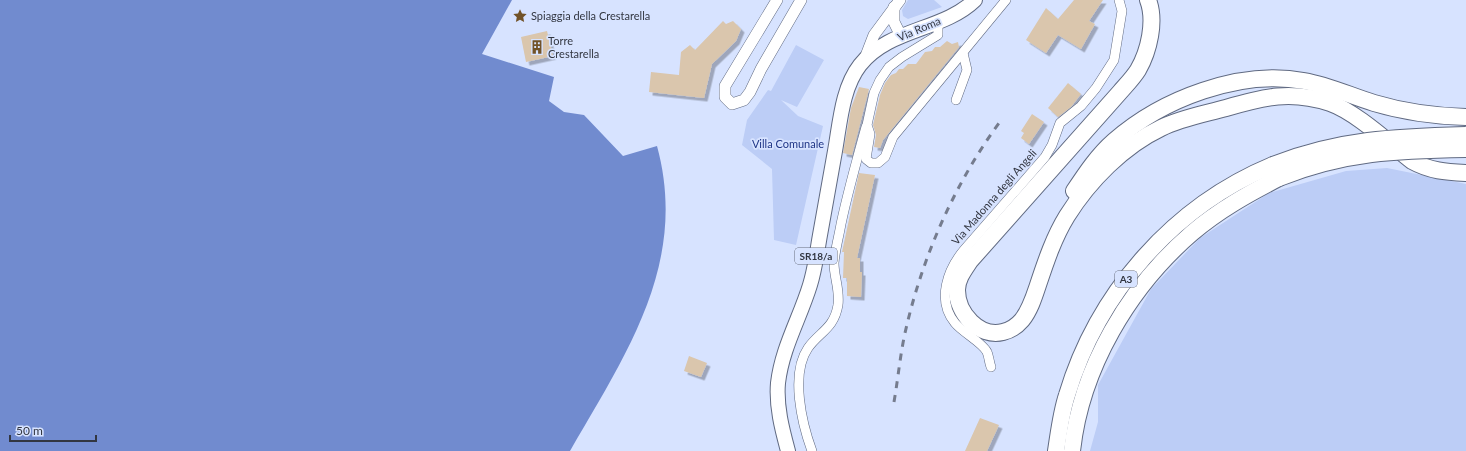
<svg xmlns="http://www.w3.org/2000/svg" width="1466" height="451" viewBox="0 0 1466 451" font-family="Lato,sans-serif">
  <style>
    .green { fill: #bccdf6 }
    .water { fill: #718bcf }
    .building { fill: #dac6ad; filter: url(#shadow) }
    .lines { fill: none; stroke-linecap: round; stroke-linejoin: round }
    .minor-casing { stroke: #606a82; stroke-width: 10 }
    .tertiary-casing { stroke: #606a82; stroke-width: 12 }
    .primary-casing { stroke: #606a82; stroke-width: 16 }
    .motorway-casing { stroke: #606a82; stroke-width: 18 }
    .minor { stroke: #fff; stroke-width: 9 }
    .tertiary { stroke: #fff; stroke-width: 11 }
    .primary { stroke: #fff; stroke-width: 14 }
    .motorway { stroke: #fff; stroke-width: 16 }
    .rail { stroke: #757c8e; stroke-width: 3; stroke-dasharray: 7 7; stroke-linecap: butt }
    .motorway-bridge-casing { stroke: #606a82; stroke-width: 18; stroke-linecap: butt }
    .motorway-bridge { stroke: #fff; stroke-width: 16 }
    .labels { text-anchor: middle; stroke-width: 3.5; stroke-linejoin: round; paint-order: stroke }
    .shield { fill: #d7e3ff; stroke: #646a7a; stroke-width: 1 }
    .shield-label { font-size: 10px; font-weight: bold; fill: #323641 }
    .poi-label { font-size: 11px; fill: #323641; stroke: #d7e3ff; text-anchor: start }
    .street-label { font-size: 11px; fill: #323641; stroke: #d7e3ff }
    .park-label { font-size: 11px; fill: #1f3586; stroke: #d7e3ff }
  </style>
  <defs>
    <filter id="shadow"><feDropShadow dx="3.5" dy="3.5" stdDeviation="0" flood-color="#0004"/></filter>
  </defs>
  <rect width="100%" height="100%" fill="#d7e3ff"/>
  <!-- green -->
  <g class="green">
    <polygon points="908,0 934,0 942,7 908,19 903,16 902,10"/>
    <polygon points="796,45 824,60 797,107 781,100 798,116 823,126 796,245 774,240 772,169 742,145 747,120 768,90 771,91"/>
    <polygon points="1387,168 1466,184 1466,451 1090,451 1098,422 1098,385 1151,289 1200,238 1269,193 1346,171"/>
  </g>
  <!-- water -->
  <path class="water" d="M0,0H512L482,54L554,77L549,101L564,112L584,115L623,156L657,146C689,263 626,354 570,451H0Z"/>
  <!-- building -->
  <g class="building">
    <polygon points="1074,0 1103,0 1089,21 1095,24 1081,49 1058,35 1046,53 1026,40 1046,8 1058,19"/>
    <polygon points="723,21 726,24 733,21 741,29 736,41 712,64 704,98 649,92 651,72 679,75 681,52 690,45 695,50"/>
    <polygon points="547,31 553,56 526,62 521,37"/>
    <polygon points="947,41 952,44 958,42 959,47 883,140 880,148 874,147 876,135 873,125 880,95 885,83 891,75 896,73 899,69 903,69 908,64 916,64 925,52 932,51 935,47 940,47"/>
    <polygon points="1068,83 1081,94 1071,107 1058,117 1048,108"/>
    <polygon points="859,87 869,89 852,155 843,153 851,108"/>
    <polygon points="1032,114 1044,122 1029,144 1021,138 1024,133 1021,131"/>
    <polygon points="859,173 875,175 857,258 860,258 860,272 862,272 861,297 847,296 847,278 843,278 844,252 842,252"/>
    <polygon points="689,356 707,363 701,377 684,371"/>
    <polygon points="980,418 999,425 987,451 965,451"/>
  </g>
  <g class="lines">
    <defs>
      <g id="minor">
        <polyline points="938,21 938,35 902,57 889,67 880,80 874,93 867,125 870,134 866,159 871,163 878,163 885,157 893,137 1006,0"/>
        <polyline points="956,100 967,70 963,53"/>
        <path d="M991,367C989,362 989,356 987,352C983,343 962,332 955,323C936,300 948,269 964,250L1045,157L1052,145L1060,123L1081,106L1096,88L1114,60L1122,11L1119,0"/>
        <path d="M812,451C802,424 790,374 808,348C819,332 834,329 838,305C840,290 834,277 834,263C835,250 839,236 841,224C848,191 857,159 866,127"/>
      </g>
      <g id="tertiary">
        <polyline points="777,0 725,86 725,97 732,104 744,100 750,92 761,69 801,0"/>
        <polyline points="894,7 894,22 901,36"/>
        <polyline points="864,61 874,35 900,0"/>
      </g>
      <path id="primary" d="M788,451C782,429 776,406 778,383C782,348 800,318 810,285C815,269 817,252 820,235C825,207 830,179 835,151C840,123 842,88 860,65C889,28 943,31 975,0"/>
      <g id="motorway">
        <path d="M1148,0C1156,21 1149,51 1138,70C1133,78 1126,85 1120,92L970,261C964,270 957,279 957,290C957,313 979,338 1003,332C1011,330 1017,326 1022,320C1030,310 1034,297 1038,285C1046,261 1054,237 1067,216C1089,181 1123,146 1161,128C1181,118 1204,114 1226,108C1264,97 1291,90 1330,103C1356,112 1390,144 1412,161C1430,171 1446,172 1466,173"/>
        <path d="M1074,191C1086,173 1098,155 1114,141C1162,99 1240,69 1304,81C1328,85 1351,96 1374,103C1404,112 1434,116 1466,117"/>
        <path d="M1056,451C1059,432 1061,413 1067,395C1098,292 1174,206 1273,165"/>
        <path d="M1072,451C1081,368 1129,287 1192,233C1219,210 1248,194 1279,178"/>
      </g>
    </defs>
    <!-- minor casing -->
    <use href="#minor" class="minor-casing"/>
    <!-- tertiary casing -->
    <use href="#tertiary" class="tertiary-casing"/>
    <!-- primary casing -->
    <use href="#primary" class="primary-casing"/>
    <!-- motorway casing -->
    <use href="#motorway" class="motorway-casing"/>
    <!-- minor -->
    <use href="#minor" class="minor"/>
    <!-- tertiary -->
    <use href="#tertiary" class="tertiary"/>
    <!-- primary -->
    <use href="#primary" class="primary"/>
    <!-- motorway -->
    <use href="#motorway" class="motorway"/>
    <!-- rail -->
    <path class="rail" d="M894,402C898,379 900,356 905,333C922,257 955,182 1002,119"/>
    <defs>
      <g id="motorway-bridge">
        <path d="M1273,165C1339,139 1396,137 1466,135"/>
        <path d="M1279,178C1344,152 1398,150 1466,149"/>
      </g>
    </defs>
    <!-- motorway-bridge casing -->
    <use href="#motorway-bridge" class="motorway-bridge-casing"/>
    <!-- motorway-bridge -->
    <use href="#motorway-bridge" class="motorway-bridge"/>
  </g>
  <!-- icons -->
  <defs>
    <symbol id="sight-bare" viewBox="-9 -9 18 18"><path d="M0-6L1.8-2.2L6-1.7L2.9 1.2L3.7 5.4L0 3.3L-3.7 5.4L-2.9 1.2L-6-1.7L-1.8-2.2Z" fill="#715227" stroke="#d7e3ff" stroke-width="2.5" paint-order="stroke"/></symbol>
    <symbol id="building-bare" viewBox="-9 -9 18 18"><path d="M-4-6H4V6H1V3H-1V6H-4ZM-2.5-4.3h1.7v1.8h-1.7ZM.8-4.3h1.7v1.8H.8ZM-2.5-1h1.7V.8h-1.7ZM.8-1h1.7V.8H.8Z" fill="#715227" stroke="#d7e3ff" stroke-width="2.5" paint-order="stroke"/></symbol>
  </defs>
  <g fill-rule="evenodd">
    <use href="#sight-bare" x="510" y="6" width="20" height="20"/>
    <use href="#building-bare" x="527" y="37" width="20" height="20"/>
  </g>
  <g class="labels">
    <!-- shield labels -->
    <g class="shield">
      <rect x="795" y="248" width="42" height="16" rx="3"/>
      <rect x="1115" y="271" width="22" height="16" rx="3"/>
    </g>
    <g class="shield-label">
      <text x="816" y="260">SR18/a</text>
      <text x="1126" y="283">A3</text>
    </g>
    <!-- poi labels -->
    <g class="poi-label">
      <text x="531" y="20">Spiaggia della Crestarella</text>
      <text x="548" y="45">Torre<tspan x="548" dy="13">Crestarella</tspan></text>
    </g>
    <!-- street labels -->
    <g class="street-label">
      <text transform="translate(919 29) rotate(-23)" y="4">Via Roma</text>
      <text transform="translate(994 197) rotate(-49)" y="4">Via Madonna degli Angeli</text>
    </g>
    <!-- park labels -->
    <g class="park-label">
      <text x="788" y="148">Villa Comunale</text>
    </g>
  </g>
  <!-- scale -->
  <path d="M10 435v6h86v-6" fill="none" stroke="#323641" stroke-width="2"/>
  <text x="16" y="435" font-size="12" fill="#323641" stroke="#d7e3ff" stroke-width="3" paint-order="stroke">50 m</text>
</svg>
